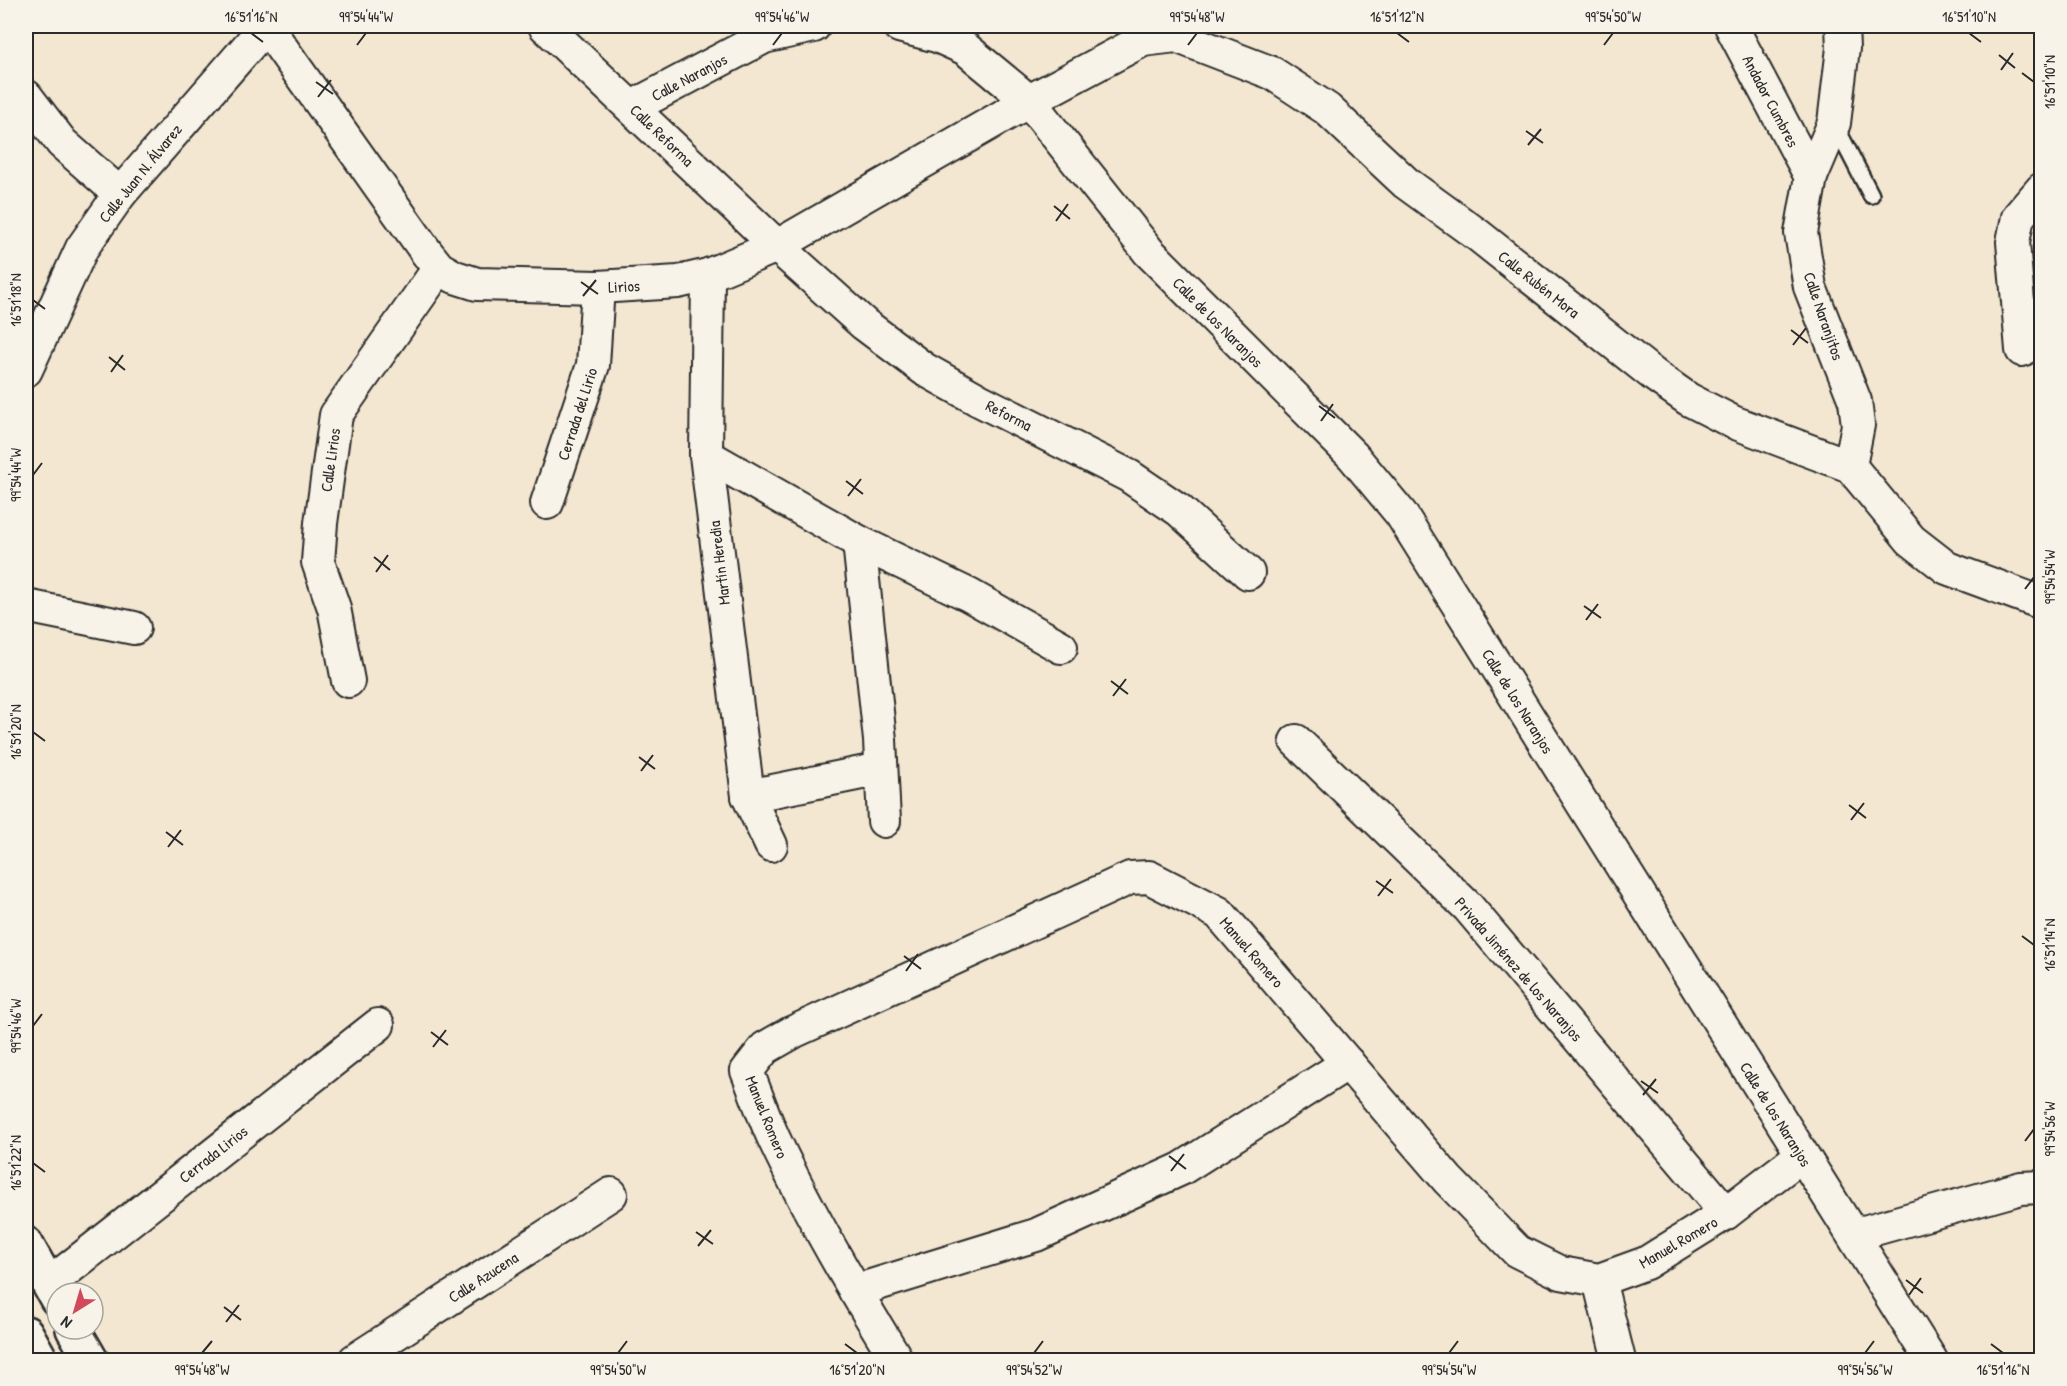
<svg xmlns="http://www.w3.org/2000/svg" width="2067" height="1386" viewBox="0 0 2067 1386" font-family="'Patrick Hand',sans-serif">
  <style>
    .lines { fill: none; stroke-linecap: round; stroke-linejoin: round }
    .service-casing { stroke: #2b2b2b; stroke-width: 20 }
    .minor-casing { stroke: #2b2b2b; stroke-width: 36 }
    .primary-casing { stroke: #2b2b2b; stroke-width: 38 }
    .service { stroke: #f7f3e8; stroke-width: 15 }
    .minor { stroke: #f7f3e8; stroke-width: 32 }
    .primary { stroke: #f7f3e8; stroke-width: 33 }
    .ticks { fill: none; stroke: #2b2b2b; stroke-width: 2 }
    .labels { text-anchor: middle; stroke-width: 4.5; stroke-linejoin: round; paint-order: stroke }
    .street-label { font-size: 16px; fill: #2b2b2b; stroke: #f7f3e8 }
    .neatline { fill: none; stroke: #2b2b2b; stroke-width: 2 }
    .ticks-label { font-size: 15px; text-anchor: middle; fill: #2b2b2b }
  </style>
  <rect width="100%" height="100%" fill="#f3e7d1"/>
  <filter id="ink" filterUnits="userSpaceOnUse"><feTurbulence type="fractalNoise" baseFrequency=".0167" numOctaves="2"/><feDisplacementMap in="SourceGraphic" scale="12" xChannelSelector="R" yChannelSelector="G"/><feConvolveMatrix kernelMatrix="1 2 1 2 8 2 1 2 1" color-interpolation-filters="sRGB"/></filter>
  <g filter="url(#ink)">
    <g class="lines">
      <defs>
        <polyline id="service" points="1834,123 1871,195"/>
        <g id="minor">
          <polyline points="266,26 427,253 439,268 455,277 477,284 598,287 678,282 708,275 777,246 1029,101 1143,40 1176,36 1272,73 1327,109 1406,183 1479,236 1654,375 1688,399 1733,422 1850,466 1911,540 1947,568 2042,603"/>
          <polyline points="545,26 777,246 864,324 924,369 979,400 1129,476 1179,510 1248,573"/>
          <polyline points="899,26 937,36 966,49 1029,101 1149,252 1353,456 1401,514 1931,1360"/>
          <polyline points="1731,26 1811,177"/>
          <polyline points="1842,26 1843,48 1834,123 1811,177 1801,233 1810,287 1855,401 1858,425 1850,466"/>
          <polyline points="26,96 62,143 120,194"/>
          <polyline points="632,107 764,37 814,26"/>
          <polyline points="708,275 706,455 748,796 771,845"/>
          <polyline points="2022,350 2013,242 2018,217 2042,189"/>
          <polyline points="26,370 82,248 120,194 266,26"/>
          <polyline points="706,455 859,542 969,595 1061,647"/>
          <polyline points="547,503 593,365 598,287"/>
          <polyline points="859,542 880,740 884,821"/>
          <polyline points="26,606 134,628"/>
          <polyline points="348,681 334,608 318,562 321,523 336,415 439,268"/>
          <polyline points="1296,741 1468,907 1726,1213"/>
          <polyline points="748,796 881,769"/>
          <polyline points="1850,1230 1864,1232 2021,1188 2042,1187"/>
          <polyline points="1599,1280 1619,1360"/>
          <polyline points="49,1284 378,1025"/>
          <polyline points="855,1291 1036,1235 1181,1169 1348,1063"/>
          <polyline points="355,1360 611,1194"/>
          <path d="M897,1360C853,1289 810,1216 774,1139C764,1117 756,1094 747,1071L765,1048L793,1032L1130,878L1149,877L1219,913L1448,1180L1517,1251L1561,1273L1599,1280L1646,1263L1726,1213L1802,1155"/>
        </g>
        <g id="primary">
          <polyline points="26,1244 57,1299"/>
          <polyline points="73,1329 91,1360"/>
          <polyline points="26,1333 41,1360"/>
        </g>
      </defs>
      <!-- service casing -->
      <use href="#service" class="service-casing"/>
      <!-- minor casing -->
      <use href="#minor" class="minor-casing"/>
      <!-- primary casing -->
      <use href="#primary" class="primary-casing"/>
      <!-- service -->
      <use href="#service" class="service"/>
      <!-- minor -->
      <use href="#minor" class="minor"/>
      <!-- primary -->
      <use href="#primary" class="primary"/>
    </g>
  </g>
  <!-- ticks -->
  <path class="ticks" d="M251,33L263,42M1397,33L1409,42M1969,33L1981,42M357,45L366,33M773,45L782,33M1188,45L1197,33M1604,45L1613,33M1999,55L2015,68M2001,70L2013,53M2022,73L2034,82M316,82L333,94M318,97L331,80M1526,131L1543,143M1528,145L1541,129M1054,206L1070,219M1056,221L1068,204M581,282L598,294M583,296L596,280M33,300L45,309M1791,330L1808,343M1793,345L1806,328M109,357L125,370M111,372L123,355M1319,406L1335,418M1321,421L1333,404M33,475L42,463M846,481L863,494M848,496L861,479M374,557L390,570M376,572L388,555M2025,589L2034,577M1584,606L1601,618M1586,620L1598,604M1111,681L1128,694M1113,696L1126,679M33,732L45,741M639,757L655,769M641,771L653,755M1849,805L1866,818M1851,820L1864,803M166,832L183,845M168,847L181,830M1376,881L1393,893M1378,896L1391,879M2022,936L2034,945M904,956L921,969M906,971L918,954M33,1026L42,1014M431,1032L448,1045M433,1047L446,1030M1641,1081L1658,1093M1643,1095L1656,1079M2025,1141L2034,1129M1169,1156L1186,1169M33,1163L45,1172M1171,1171L1184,1154M696,1232L713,1244M698,1246L711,1230M1906,1280L1923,1293M1909,1295L1921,1278M224,1307L241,1320M226,1322L239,1305M845,1344L857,1353M1991,1344L2003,1353M202,1353L212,1341M618,1353L627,1341M1034,1353L1043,1341M1449,1353L1458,1341M1865,1353L1874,1341"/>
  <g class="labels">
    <!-- street labels -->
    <g class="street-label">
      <text transform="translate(689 77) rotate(-28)" y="6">Calle Naranjos</text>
      <text transform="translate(1771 101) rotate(62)" y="6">Andador Cumbres</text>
      <text transform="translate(662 135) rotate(44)" y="6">Calle Reforma</text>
      <text transform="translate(140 173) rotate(-51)" y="6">Calle Juan N. Álvarez</text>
      <text transform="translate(1539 284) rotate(38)" y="6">Calle Rubén Mora</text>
      <text transform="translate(624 286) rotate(-3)" y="6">Lirios</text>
      <text transform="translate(1824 316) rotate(71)" y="6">Calle Naranjitos</text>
      <text transform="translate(1218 322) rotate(45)" y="6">Calle de los Naranjos</text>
      <text transform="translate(577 414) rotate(-72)" y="6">Cerrada del Lirio</text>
      <text transform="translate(1009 415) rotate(27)" y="6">Reforma</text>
      <text transform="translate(330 460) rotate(-82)" y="6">Calle Lirios</text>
      <text transform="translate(719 563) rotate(-97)" y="6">Martín Heredia</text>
      <text transform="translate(1518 701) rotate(58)" y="6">Calle de los Naranjos</text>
      <text transform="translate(1252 952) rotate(49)" y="6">Manuel Romero</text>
      <text transform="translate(1519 969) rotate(49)" y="6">Privada Jiménez de los Naranjos</text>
      <text transform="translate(1776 1114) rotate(58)" y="6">Calle de los Naranjos</text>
      <text transform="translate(767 1117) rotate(68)" y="6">Manuel Romero</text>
      <text transform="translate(213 1154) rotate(-38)" y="6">Cerrada Lirios</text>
      <text transform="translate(1678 1242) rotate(-30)" y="6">Manuel Romero</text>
      <text transform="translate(483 1277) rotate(-33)" y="6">Calle Azucena</text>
    </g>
  </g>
  <!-- margin -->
  <rect width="2067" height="1386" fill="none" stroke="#f7f3e8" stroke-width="66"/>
  <!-- north arrow -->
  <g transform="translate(75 1311) rotate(217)"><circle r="28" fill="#f7f3e8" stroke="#a5a39c" stroke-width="1.5"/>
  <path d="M0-4.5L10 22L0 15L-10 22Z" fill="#d1495b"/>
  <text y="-9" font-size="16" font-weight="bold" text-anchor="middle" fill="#2b2b2b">N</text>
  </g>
  <rect x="33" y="33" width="2001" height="1320" class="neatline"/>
  <g class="ticks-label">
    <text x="251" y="22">16°51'16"N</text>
    <text x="366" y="22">99°54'44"W</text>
    <text x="782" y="22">99°54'46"W</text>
    <text x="1197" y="22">99°54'48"W</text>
    <text x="1397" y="22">16°51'12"N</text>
    <text x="1613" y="22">99°54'50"W</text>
    <text x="1969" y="22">16°51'10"N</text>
    <text transform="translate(2050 82) rotate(-90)" y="5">16°51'10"N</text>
    <text transform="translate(16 300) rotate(-90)" y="5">16°51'18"N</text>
    <text transform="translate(16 475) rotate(-90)" y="5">99°54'44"W</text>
    <text transform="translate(2050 577) rotate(-90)" y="5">99°54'54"W</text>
    <text transform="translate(16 732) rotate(-90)" y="5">16°51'20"N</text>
    <text transform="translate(2050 945) rotate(-90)" y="5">16°51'14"N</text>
    <text transform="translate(16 1026) rotate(-90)" y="5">99°54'46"W</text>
    <text transform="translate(2050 1129) rotate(-90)" y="5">99°54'56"W</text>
    <text transform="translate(16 1163) rotate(-90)" y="5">16°51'22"N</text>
    <text x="202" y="1375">99°54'48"W</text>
    <text x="618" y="1375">99°54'50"W</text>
    <text x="857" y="1375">16°51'20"N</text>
    <text x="1034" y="1375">99°54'52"W</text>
    <text x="1449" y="1375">99°54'54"W</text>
    <text x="1865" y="1375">99°54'56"W</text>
    <text x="2003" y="1375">16°51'16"N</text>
  </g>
</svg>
